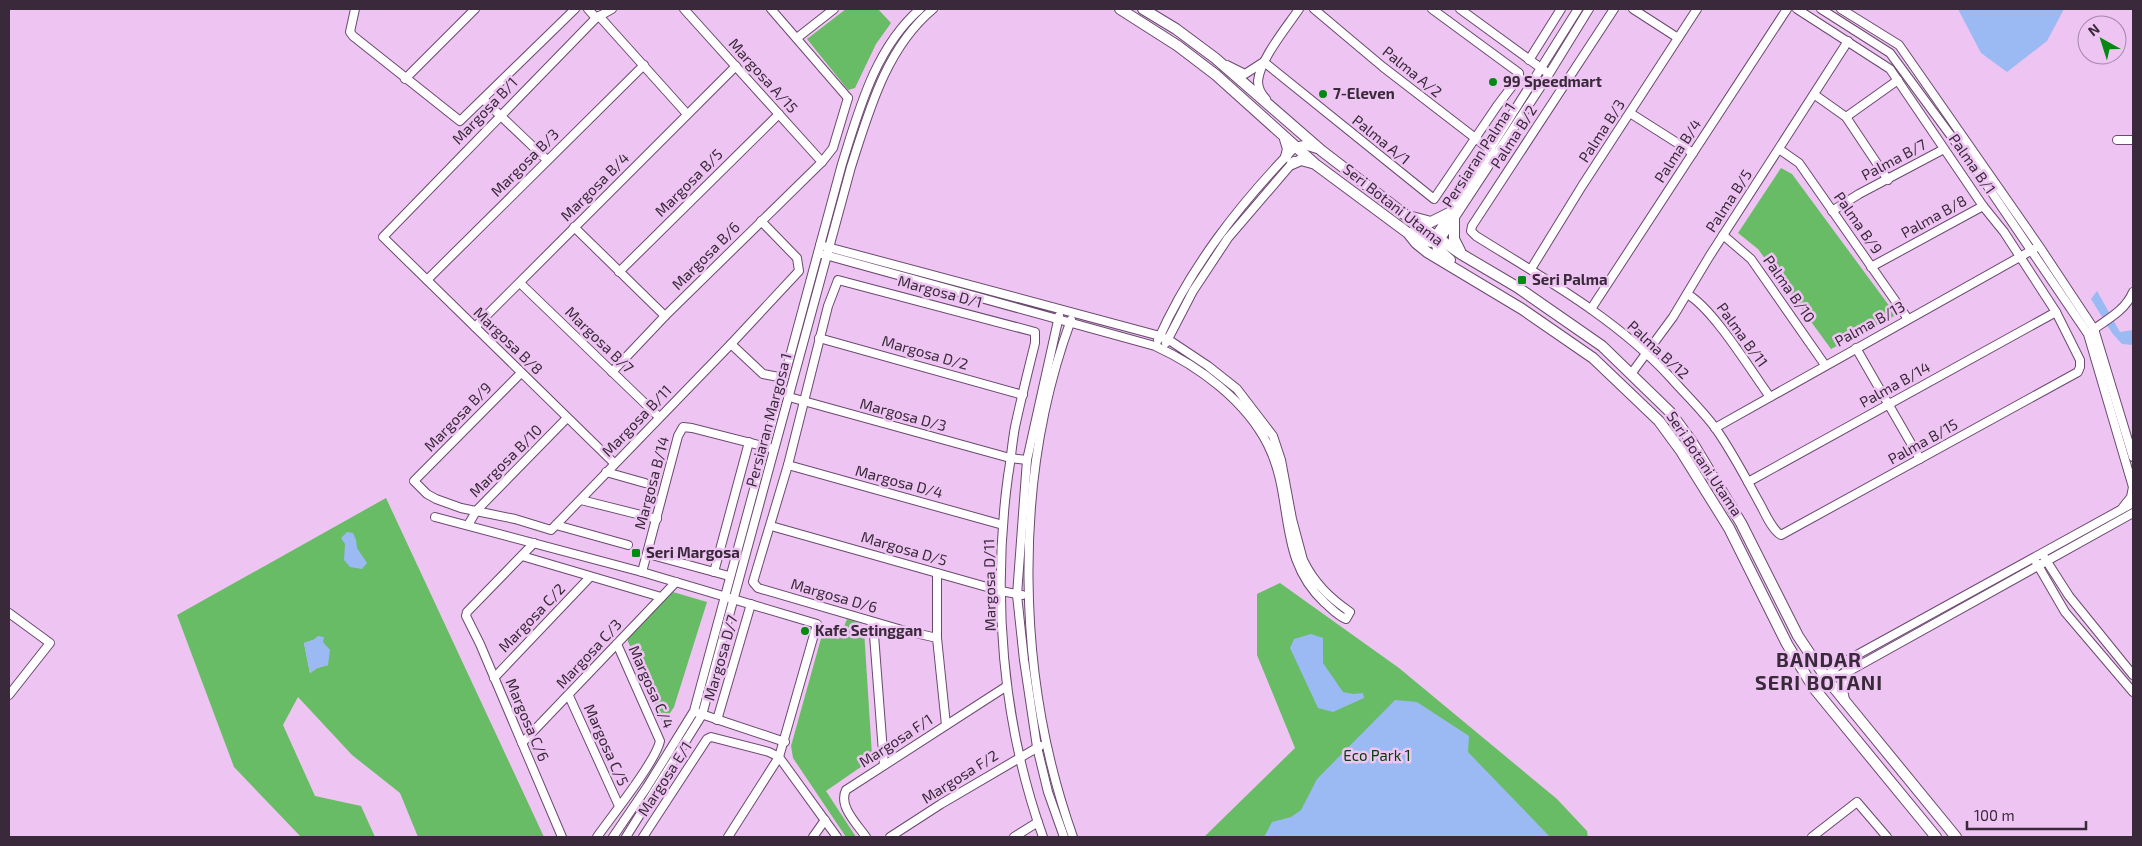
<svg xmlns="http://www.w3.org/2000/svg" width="2142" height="846" viewBox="0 0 2142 846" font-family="'Exo 2',sans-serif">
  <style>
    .green { fill: #68bc65; fill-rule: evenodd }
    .water { fill: #9bb9f3 }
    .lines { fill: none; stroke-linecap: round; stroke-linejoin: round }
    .minor-casing { stroke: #6b496f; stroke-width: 10 }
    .major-casing { stroke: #6b496f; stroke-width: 12 }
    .minor { stroke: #fff; stroke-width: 8 }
    .major { stroke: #fff; stroke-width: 10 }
    .poi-dot { fill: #058912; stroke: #eec5f2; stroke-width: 2 }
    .labels { text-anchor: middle; stroke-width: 5; stroke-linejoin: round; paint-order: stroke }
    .street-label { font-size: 15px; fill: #39293a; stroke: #eec5f2 }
    .poi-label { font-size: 15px; font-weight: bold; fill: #39293a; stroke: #eec5f2; text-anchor: start }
    .park-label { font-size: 15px; fill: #014105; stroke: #eec5f2 }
    .district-label { font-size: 20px; font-weight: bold; letter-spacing: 1px; fill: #39293a; stroke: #eec5f2 }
  </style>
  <rect width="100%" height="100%" fill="#eec5f2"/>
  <!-- green -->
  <g class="green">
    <polygon points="846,9 878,9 891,23 876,44 855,88 848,90 807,39"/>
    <polygon points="1781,168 1792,174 1896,315 1831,349 1758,249 1738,233"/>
    <path d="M386,498L544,837H418L400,793L352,755L298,697L283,725L315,796L361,806L375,837H301L234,767L177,615ZM313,640L328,665L317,668L310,673L304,643Z"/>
    <polygon points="1280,583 1399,668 1557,799 1587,831 1588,837 1204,837 1295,748 1257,655 1257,594"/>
    <polygon points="673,592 707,602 674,707 663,724 627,639"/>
    <polygon points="847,619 860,623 864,630 872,755 868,762 826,791 856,837 846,837 793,758 791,746 822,635 839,639"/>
  </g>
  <!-- water -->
  <g class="water">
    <polygon points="1958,9 2064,9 2047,41 2007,72 1981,53"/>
    <polygon points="2097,291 2120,332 2133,330 2133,345 2122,344 2112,333 2091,299"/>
    <polygon points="347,532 353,533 356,540 357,548 367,563 362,569 350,567 344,560 345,544 341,538"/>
    <polygon points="1311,634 1323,638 1323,663 1343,692 1353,694 1363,693 1364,698 1333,712 1318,708 1290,648 1294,639"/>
    <polygon points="318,636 324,637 323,642 330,650 328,665 317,668 310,673 304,643 313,640"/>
    <polygon points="1395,700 1417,702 1469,736 1468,752 1550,837 1264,837 1272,822 1291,817 1301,810 1317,779"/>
  </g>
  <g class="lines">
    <defs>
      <g id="minor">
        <polyline points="355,9 350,32 353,36 460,121 575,9"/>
        <polyline points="588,9 596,18"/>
        <polyline points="612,9 596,18 383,237 614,463"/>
        <polyline points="684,9 822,162"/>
        <polyline points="771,9 848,98"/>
        <polyline points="1314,9 1383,67 1492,151"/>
        <polyline points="1460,9 1545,71"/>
        <path d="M1614,9L1472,226L1471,231L1476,236C1543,278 1616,318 1671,378C1686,395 1703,411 1716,429C1733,453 1746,479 1760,504C1765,513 1772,530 1781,535L2078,372L2080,367V360L2056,312L2004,232L1983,206L1890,69L1797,9"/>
        <polyline points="1633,9 1678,38"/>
        <polyline points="1821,9 1890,53 1982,178 2088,334 2133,487"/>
        <polyline points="1841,9 1899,45 2039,246 2094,329 2133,457"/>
        <polyline points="599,16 687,114"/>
        <polyline points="797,38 834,9"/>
        <polyline points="1529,60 1561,9"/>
        <polyline points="1264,62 1434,199 1497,106 1519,77 1519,73 1432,9"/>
        <polyline points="1227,65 1245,74 1262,63"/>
        <polyline points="405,79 475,9"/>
        <polyline points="1815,95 1846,117 1888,180"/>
        <polyline points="483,99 547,160"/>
        <path d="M1266,99C1261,94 1258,88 1258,81C1260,59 1287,27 1299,9"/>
        <polyline points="1630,113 1693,153"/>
        <polyline points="1846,117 1898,80"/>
        <polyline points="2117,140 2133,140"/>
        <polyline points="1779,149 1799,163 1908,319"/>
        <polyline points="1832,211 1859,194 1944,149"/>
        <polyline points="574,227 665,316"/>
        <polyline points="1723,235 1751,259 1825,365"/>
        <polyline points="1435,237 1578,9"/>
        <polyline points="1440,240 1549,74 1589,9"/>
        <path d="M818,253L1155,346C1199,366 1246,401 1268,445C1295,499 1276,558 1325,603C1332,609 1338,616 1346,619L1350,612C1330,598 1314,583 1303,560L1292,519L1281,460L1273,436L1237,389L1208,366L1172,342L1160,336L820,245"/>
        <polyline points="1871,267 1983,206"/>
        <polyline points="1531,269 1582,186 1697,9"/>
        <polyline points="619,272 779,114"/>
        <polyline points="427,280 644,65"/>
        <polyline points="520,283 659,417"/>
        <path d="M1687,294C1713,308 1751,371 1770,397"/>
        <polyline points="1591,309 1787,9"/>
        <polyline points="1059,316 1027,460 1017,595 1024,660 1037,747 1048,792 1064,837"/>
        <path d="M1071,320C1012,480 1016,677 1073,837"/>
        <polyline points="475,327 736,66"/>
        <path d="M2094,329C2110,318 2126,309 2133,292"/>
        <polyline points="819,338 1023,395"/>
        <path d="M1158,340C1191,266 1239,205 1295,147L1304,145L1317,149"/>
        <polyline points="1166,343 1193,291 1228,238 1294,161"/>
        <polyline points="731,344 763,374 784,378"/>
        <polyline points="1856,348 1920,459"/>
        <polyline points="612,372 665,316 822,162 833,148 848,98"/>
        <polyline points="521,373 414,481 427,494 436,499 461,508 515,519 551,530 731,344 799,271 797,258 761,221"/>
        <polyline points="1631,374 1673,317 1709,257 1848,41"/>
        <polyline points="789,397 1010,458 1027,460"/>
        <polyline points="1715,428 2034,249"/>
        <polyline points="788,465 1003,525"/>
        <polyline points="606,472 645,483"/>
        <polyline points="1748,482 2056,312"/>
        <polyline points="581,500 657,519"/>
        <polyline points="2123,507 2131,497 2133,487"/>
        <polyline points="435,517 642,572 817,624 779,757 728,837"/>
        <polyline points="468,525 477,510 567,418"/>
        <polyline points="556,525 628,545"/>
        <polyline points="771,526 1001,591 1022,595"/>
        <polyline points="534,543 467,612 466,616 480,644 562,837"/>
        <polyline points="648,554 729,576"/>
        <polyline points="522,556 661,597"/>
        <polyline points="2044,557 2069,596 2133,675"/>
        <polyline points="2036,562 2065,612 2133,692"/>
        <polyline points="642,572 678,436 683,427 692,428 770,448"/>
        <polyline points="714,572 749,442"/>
        <polyline points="937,573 937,638 946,725"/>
        <polyline points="9,613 50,643 9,695"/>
        <polyline points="873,622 884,765"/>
        <path d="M937,638L902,630L758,588L753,582L788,465L828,306L838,280L1035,332V343C1028,371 1021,399 1015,427C1012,443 1011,460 1008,476C992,595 1002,723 1043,837"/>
        <polyline points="494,678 590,577"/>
        <polyline points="1826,678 1835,667 2133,503"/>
        <polyline points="1826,678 1844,674 2133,513"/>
        <polyline points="569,696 619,806"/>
        <polyline points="698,713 785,742"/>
        <polyline points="717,720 751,604"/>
        <polyline points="522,743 676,582"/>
        <path d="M597,837C611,817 656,761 660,741L617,644"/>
        <path d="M613,837L647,787L694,711L842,164C859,110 875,48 920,9"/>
        <path d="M626,837L702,715L851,167C869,111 886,48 933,9"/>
        <polyline points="643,837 707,739 711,737 769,752 779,757 837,837"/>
        <polyline points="813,837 825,820"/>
        <path d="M866,837C857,824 838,806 846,790L1007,686"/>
        <polyline points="890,837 941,804 1040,746"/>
        <polyline points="1014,837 1038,822"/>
        <polyline points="1812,837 1857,802 1887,837"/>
      </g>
      <g id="major">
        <polyline points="1120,9 1178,46 1216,75 1315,164 1408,233 1416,243 1427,252 1522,309 1593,358 1659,421 1681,451 1729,528 1787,644 1813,687 1936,837"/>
        <polyline points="1143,9 1176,29 1215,58 1322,151 1404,214 1461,254 1517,287 1602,346 1670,412 1692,442 1741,523 1798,636 1826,678 1956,837"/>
        <polyline points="1285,139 1288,149 1286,157"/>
        <polyline points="1292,164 1301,160 1312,163"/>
        <polyline points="1412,217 1431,222 1451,212"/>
        <polyline points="1454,219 1454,239 1460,251"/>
        <path d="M1409,233C1419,237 1429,245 1439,241"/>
        <polyline points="1435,237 1438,249 1450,260"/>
        <polyline points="1813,656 1835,667"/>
        <polyline points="1844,674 1842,690 1844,700"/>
      </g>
    </defs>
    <!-- minor casing -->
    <use href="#minor" class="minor-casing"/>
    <!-- major casing -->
    <use href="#major" class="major-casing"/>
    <!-- minor -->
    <use href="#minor" class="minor"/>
    <!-- major -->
    <use href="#major" class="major"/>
  </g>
  <!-- markers -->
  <g class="poi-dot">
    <circle cx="1493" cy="82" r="5"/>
    <circle cx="1323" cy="94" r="5"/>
    <rect x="1517" y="275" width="10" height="10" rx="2.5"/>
    <rect x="631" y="548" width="10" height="10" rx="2.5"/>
    <circle cx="805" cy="631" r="5"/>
  </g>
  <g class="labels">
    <!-- street labels -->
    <g class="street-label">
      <text transform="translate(1412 72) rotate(39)" y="5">Palma A/2</text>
      <text transform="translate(763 76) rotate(48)" y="5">Margosa A/15</text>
      <text transform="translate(485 111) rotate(-46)" y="5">Margosa B/1</text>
      <text transform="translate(1602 131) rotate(-57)" y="5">Palma B/3</text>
      <text transform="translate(1514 137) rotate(-57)" y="5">Palma B/2</text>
      <text transform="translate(1381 140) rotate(39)" y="5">Palma A/1</text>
      <text transform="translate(1678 151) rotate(-57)" y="5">Palma B/4</text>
      <text transform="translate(1479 155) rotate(-57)" y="5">Persiaran Palma 1</text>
      <text transform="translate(1894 160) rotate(-28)" y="5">Palma B/7</text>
      <text transform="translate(525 163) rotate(-45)" y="5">Margosa B/3</text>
      <text transform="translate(1972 164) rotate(55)" y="5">Palma B/1</text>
      <text transform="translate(689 183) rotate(-45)" y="5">Margosa B/5</text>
      <text transform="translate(595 187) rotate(-45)" y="5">Margosa B/4</text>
      <text transform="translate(1729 201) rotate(-57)" y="5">Palma B/5</text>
      <text transform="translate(1393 205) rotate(38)" y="5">Seri Botani Utama</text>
      <text transform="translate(1934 217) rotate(-29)" y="5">Palma B/8</text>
      <text transform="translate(1858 223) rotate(55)" y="5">Palma B/9</text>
      <text transform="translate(706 256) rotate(-45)" y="5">Margosa B/6</text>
      <text transform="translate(1789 289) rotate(55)" y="5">Palma B/10</text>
      <text transform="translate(940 292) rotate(15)" y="5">Margosa D/1</text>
      <text transform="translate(1870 324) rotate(-29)" y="5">Palma B/13</text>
      <text transform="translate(1742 335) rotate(54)" y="5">Palma B/11</text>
      <text transform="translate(599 340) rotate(44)" y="5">Margosa B/7</text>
      <text transform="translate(508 341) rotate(44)" y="5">Margosa B/8</text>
      <text transform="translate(1658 350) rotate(43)" y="5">Palma B/12</text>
      <text transform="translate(925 353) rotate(16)" y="5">Margosa D/2</text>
      <text transform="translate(1895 385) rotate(-29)" y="5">Palma B/14</text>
      <text transform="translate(903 415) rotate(15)" y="5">Margosa D/3</text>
      <text transform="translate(458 417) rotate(-46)" y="5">Margosa B/9</text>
      <text transform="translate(769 420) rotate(-75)" y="5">Persiaran Margosa 1</text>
      <text transform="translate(637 421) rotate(-46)" y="5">Margosa B/11</text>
      <text transform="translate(1923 442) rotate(-29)" y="5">Palma B/15</text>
      <text transform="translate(506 461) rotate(-45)" y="5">Margosa B/10</text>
      <text transform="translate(1704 464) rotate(56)" y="5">Seri Botani Utama</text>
      <text transform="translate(899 482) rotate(15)" y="5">Margosa D/4</text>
      <text transform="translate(652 483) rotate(-75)" y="5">Margosa B/14</text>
      <text transform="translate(904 549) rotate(16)" y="5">Margosa D/5</text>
      <text transform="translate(990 585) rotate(-91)" y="5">Margosa D/11</text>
      <text transform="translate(834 596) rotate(16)" y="5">Margosa D/6</text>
      <text transform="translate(532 618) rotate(-46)" y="5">Margosa C/2</text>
      <text transform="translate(589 654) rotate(-47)" y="5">Margosa C/3</text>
      <text transform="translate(721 658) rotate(-74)" y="5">Margosa D/7</text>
      <text transform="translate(651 687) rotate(66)" y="5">Margosa C/4</text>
      <text transform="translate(527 720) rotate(67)" y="5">Margosa C/6</text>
      <text transform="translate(896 741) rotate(-33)" y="5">Margosa F/1</text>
      <text transform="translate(606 745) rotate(66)" y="5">Margosa C/5</text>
      <text transform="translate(960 777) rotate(-32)" y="5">Margosa F/2</text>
      <text transform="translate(665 779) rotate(-57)" y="5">Margosa E/1</text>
    </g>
    <!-- poi labels -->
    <g class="poi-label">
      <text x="1503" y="87">99 Speedmart</text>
      <text x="1333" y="99">7-Eleven</text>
      <text x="1532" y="285">Seri Palma</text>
      <text x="646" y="558">Seri Margosa</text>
      <text x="815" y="636">Kafe Setinggan</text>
    </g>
    <!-- park labels -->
    <g class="park-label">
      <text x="1377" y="761">Eco Park 1</text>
    </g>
    <!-- district labels -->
    <g class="district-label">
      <text x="1819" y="667">BANDAR<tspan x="1819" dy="23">SERI BOTANI</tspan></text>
    </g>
  </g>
  <!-- border -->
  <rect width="2142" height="846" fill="none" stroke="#39293a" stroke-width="20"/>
  <!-- north arrow -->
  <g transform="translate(2102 40) rotate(321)"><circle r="24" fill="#eec5f2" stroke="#a687a8"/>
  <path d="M0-4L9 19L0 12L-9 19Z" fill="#058912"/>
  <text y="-8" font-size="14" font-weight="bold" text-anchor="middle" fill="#39293a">N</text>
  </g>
  <!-- scale -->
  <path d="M1967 821v8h119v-8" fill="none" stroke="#39293a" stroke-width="2.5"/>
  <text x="1974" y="821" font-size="15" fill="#39293a" stroke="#eec5f2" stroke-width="4" paint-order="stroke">100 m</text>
</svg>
